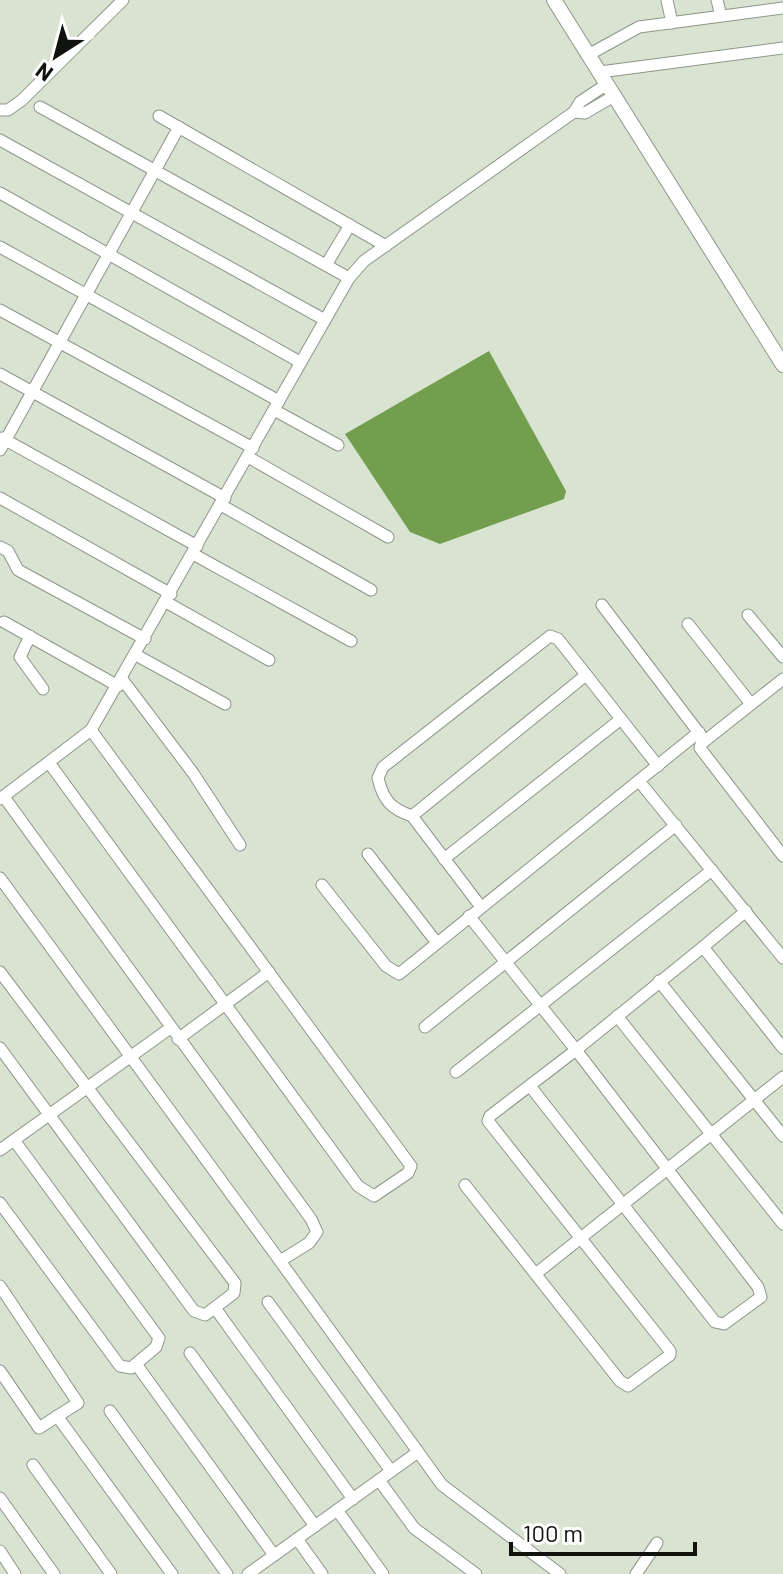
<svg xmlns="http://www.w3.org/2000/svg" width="783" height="1574" viewBox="0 0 783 1574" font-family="Barlow,sans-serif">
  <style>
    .water { fill: #729e4d }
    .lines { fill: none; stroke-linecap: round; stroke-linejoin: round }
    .minor-casing { stroke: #8d9687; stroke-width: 13 }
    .tertiary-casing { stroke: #8d9687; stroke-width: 16 }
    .minor { stroke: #fff; stroke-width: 11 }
    .tertiary { stroke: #fff; stroke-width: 14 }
  </style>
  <rect width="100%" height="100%" fill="#d9e3d2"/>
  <!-- water -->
  <polygon class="water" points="489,351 566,491 564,499 440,544 410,532 345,434"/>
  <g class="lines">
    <defs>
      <g id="minor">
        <polyline points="667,0 672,23"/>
        <polyline points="717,0 721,16"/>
        <polyline points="588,55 639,27 783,8"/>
        <polyline points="600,72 783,48"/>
        <polyline points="40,107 349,278"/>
        <polyline points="0,110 8,110 22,100 123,0"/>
        <polyline points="574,112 585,113 614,96"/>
        <polyline points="159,116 386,246"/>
        <polyline points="0,140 325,320"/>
        <polyline points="0,193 300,362"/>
        <polyline points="0,247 279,401"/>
        <polyline points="326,265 350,225"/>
        <polyline points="0,310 253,448"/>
        <polyline points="0,374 225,498"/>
        <polyline points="274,410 338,445"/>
        <polyline points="2,438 197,546"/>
        <polyline points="0,450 179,127"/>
        <polyline points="248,457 388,537"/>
        <polyline points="0,498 171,594"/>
        <polyline points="221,505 371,590"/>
        <polyline points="0,547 8,551 18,570 145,639"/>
        <polyline points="193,554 351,641"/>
        <polyline points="166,602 269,660"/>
        <polyline points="602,605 702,737"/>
        <polyline points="748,615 783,657"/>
        <polyline points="4,622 118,686"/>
        <polyline points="688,624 751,704"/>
        <polyline points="30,636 20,657 43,689"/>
        <polyline points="136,655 225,704"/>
        <polyline points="122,679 193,773 240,845"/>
        <polyline points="783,679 701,744 700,748 783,856"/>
        <polyline points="50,764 358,1186 374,1196 408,1173 411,1166 91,730"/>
        <polyline points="639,781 783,958"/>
        <polyline points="0,799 91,730 349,278 364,261 574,112 580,102 607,84"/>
        <polyline points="412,816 586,675"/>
        <polyline points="368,854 437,943"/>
        <polyline points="444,859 621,719"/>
        <polyline points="0,878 280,1261 309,1243 317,1232 311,1219 4,797"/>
        <polyline points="322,885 386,966 399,974 699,732"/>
        <path d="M481,907L412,816C391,809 383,800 378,778L383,767L550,636L558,639L658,766"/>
        <polyline points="469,916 576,1050 703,947 783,1048"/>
        <polyline points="703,947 746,911"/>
        <polyline points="0,972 235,1283 234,1293 205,1315 194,1311 0,1048"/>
        <polyline points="659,981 783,1136"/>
        <polyline points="617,1016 783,1224"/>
        <polyline points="425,1027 676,825"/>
        <polyline points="178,1039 269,972"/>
        <polyline points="456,1072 712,870"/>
        <polyline points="0,1150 169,1029"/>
        <polyline points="465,1185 620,1381 628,1386 670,1355 670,1351 488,1121 490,1116 576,1050 758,1287 761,1297 724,1324 715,1322 530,1086"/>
        <polyline points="0,1203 120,1366 131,1368 156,1347 159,1338 14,1140"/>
        <polyline points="280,1261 442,1485 560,1574"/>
        <polyline points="538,1272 783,1077"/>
        <polyline points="0,1286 78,1403 39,1428 0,1371"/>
        <polyline points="268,1302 391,1471"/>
        <polyline points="215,1308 353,1499"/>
        <polyline points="190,1353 315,1526"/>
        <polyline points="136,1364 274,1555"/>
        <polyline points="110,1411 227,1574"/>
        <polyline points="57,1416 172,1574"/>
        <polyline points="33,1465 111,1574"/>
        <polyline points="379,1480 414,1528 476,1574"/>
        <polyline points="0,1498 54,1574"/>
        <polyline points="337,1510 383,1574"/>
        <polyline points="297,1539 322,1574"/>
        <polyline points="0,1551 15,1574"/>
        <polyline points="248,1574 418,1452"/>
        <polyline points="636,1574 657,1543"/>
      </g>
      <polyline id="tertiary" points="554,0 783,365"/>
    </defs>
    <!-- minor casing -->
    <use href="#minor" class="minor-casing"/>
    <!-- tertiary casing -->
    <use href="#tertiary" class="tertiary-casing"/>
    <!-- minor -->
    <use href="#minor" class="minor"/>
    <!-- tertiary -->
    <use href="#tertiary" class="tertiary"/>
  </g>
  <!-- north arrow -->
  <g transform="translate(56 56) rotate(216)" stroke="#ffffff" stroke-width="6" paint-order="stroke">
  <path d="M0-6L14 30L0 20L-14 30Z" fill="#10130e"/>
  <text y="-12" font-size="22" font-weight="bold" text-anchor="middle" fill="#10130e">N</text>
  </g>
  <!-- scale -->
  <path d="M511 1542v12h184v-12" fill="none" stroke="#10130e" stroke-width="4"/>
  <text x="523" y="1542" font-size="24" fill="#10130e" stroke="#ffffff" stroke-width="6" paint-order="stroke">100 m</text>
</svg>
